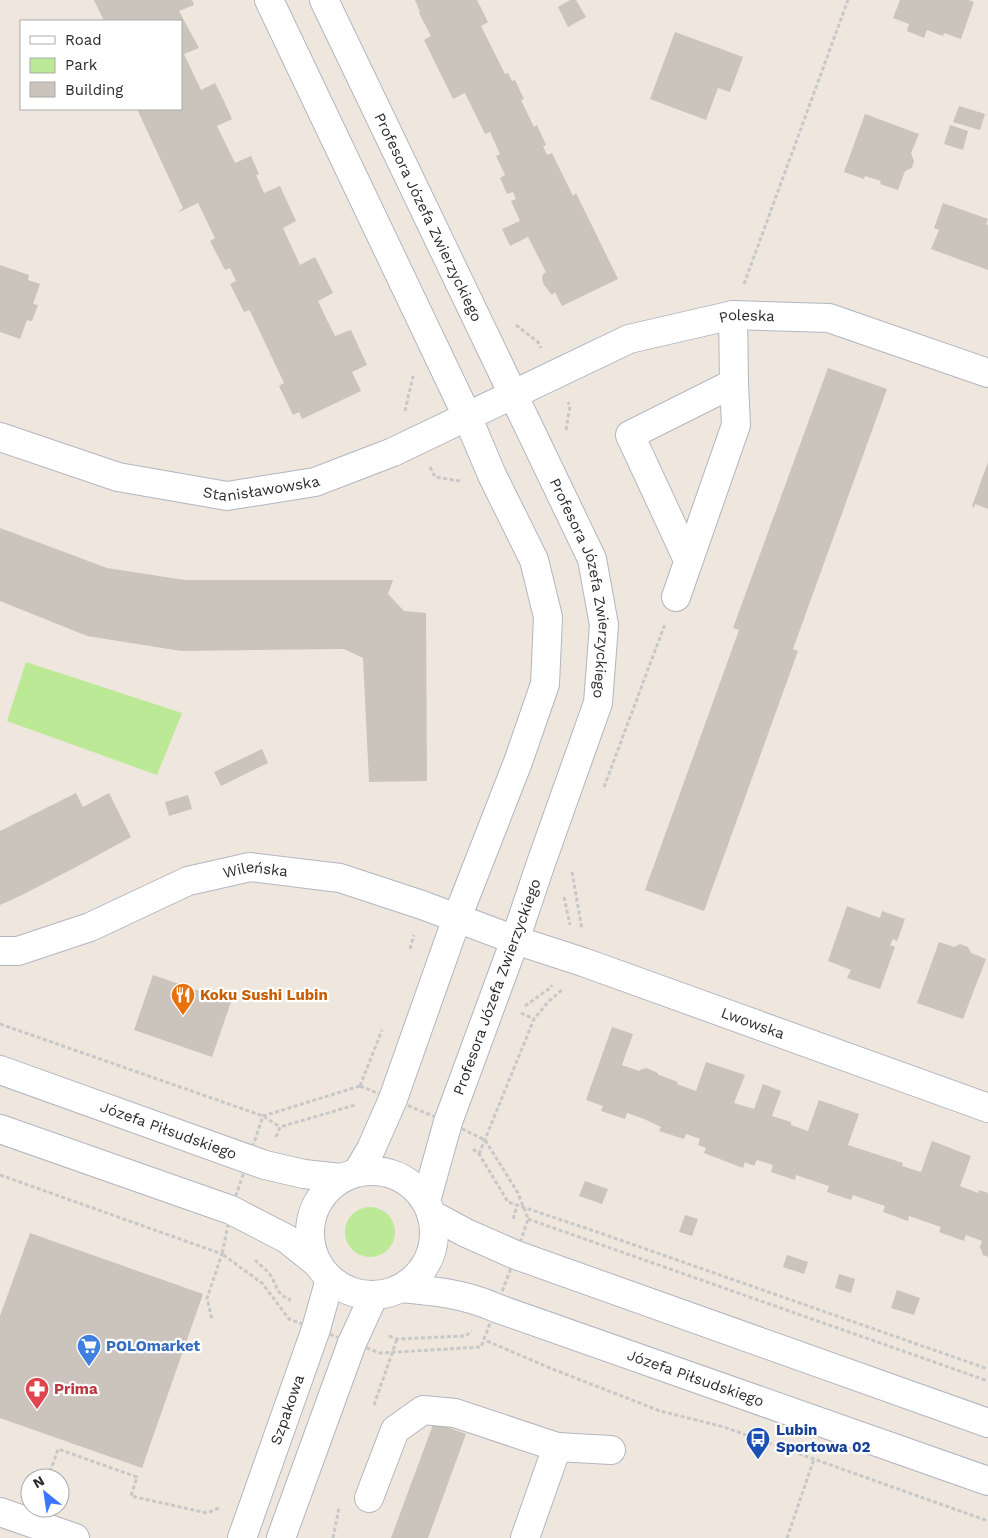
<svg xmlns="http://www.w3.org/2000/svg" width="988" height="1538" viewBox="0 0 988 1538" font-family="'Work Sans',sans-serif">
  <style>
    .green { fill: #bce996 }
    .building { fill: #cac4bc }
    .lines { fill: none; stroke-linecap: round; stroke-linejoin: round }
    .minor-casing { stroke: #b2b6c1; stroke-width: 30 }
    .path { stroke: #c8c8c8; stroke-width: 3; stroke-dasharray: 4 2.5; stroke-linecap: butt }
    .minor { stroke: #fff; stroke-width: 28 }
    .labels { text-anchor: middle; stroke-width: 4.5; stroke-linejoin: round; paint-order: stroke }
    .street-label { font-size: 15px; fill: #2c2c2c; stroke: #fff }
    .food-label { font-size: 15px; font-weight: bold; fill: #c56008; stroke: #fff; text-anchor: start }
    .shop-label { font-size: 15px; font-weight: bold; fill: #366cbe; stroke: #fff; text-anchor: start }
    .health-label { font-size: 15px; font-weight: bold; fill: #be3a42; stroke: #fff; text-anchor: start }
    .transit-label { font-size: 15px; font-weight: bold; fill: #164399; stroke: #fff; text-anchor: start }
  </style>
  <rect width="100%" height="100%" fill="#efe6de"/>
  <!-- green -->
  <g class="green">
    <polygon points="26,662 182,713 157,775 7,721"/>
    <circle cx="370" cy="1232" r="25"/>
  </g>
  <!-- building -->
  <g class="building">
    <polygon points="94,0 192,0 194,5 179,11 199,48 184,54 201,90 215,83 224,101 232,119 217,126 235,163 251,156 259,174 256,175 264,193 280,186 296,221 283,228 300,265 315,257 333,293 318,301 326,318 335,336 351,330 367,365 352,372 361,391 302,419 299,412 293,415 279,386 284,383 250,311 249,310 244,312 230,284 236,281 230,268 225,270 210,241 215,238 198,203 179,212 179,211 183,208 137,109 181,109 181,21 104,21"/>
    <polygon points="415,0 477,0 488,22 481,26 505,74 508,73 512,81 515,80 524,99 521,100 534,127 537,125 546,145 543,146 547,155 552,153 573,196 576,193 618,279 562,306 555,292 552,295 544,285 542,279 543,274 546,272 528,237 510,246 502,229 520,221 511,201 516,199 513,192 507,194 500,178 505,175 496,156 500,154 490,132 485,134 465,93 453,99 424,40 431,36 419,13 420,12"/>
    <polygon points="570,0 576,0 586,17 568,27 558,7"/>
    <polygon points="900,0 969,0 974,2 961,39 944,33 943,36 927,30 924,38 907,31 909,24 893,18"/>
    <polygon points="675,32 743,57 730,92 718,88 706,120 650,99"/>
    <polygon points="959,106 985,114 980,130 953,122"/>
    <polygon points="865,114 919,134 911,153 914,161 912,168 905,171 898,190 880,184 881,181 865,176 864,179 844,172"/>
    <polygon points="950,125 968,131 963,150 944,144"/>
    <polygon points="943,203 988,219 986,224 988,225 988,270 931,249 939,230 934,228"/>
    <polygon points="0,265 29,275 28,280 40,284 33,304 38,305 32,321 27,320 20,339 0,332"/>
    <polygon points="828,368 887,389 793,649 798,651 704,911 645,890 739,630 733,628"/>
    <polygon points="988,462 988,509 975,504 974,508 972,506"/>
    <polygon points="0,528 107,568 185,580 393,580 388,594 404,611 426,613 427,781 369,782 363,658 344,649 181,651 87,636 0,601"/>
    <polygon points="262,749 268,763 221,786 214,772"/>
    <polygon points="76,793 83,807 109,793 131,837 78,866 24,894 0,905 0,831"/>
    <polygon points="188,795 192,809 169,816 165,802"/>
    <polygon points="847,906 880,918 882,911 905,919 897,941 893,939 890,945 895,947 880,989 847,978 851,970 828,961"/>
    <polygon points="939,942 954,947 960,944 968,947 971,953 986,959 963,1019 917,1003"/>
    <polygon points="153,975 231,1002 212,1057 134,1030"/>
    <polygon points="612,1027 633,1034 622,1065 639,1071 640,1070 646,1068 656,1072 659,1075 678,1082 677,1084 696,1091 706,1062 745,1075 734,1103 754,1109 763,1084 781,1091 772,1116 791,1122 791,1125 808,1131 819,1100 859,1114 848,1145 903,1163 902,1166 921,1172 932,1141 971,1156 960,1186 978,1193 979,1190 988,1193 988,1257 983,1255 980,1247 982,1241 966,1235 964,1241 939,1232 941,1227 909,1216 908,1221 883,1212 885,1206 870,1201 853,1195 851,1200 827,1192 829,1186 796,1175 795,1180 771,1172 773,1165 757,1160 754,1166 745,1162 743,1168 704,1153 706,1148 698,1145 700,1139 686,1134 684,1139 659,1131 661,1127 644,1119 627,1113 625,1119 601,1111 603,1106 586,1100"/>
    <polygon points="585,1181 608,1189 602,1204 579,1196"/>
    <polygon points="685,1215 698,1219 692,1236 679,1232"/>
    <polygon points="30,1233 203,1294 142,1468 0,1418 0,1316"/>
    <polygon points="787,1255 808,1262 804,1274 783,1267"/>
    <polygon points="839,1274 855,1279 851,1293 835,1288"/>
    <polygon points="897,1290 920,1298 914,1315 891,1308"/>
    <polygon points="434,1422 466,1434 428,1538 391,1538"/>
  </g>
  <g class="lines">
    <defs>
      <g id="minor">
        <polyline points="269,0 467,416 492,475 534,560 548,617 545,684 518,762 457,918 393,1099 371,1149 358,1171"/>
        <path id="s1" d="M324,0L592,559L604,625L598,703L541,863L515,940L448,1122L426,1201"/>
        <path id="s2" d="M0,437L118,477L227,496L315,482L393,452L629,339L733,315L829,318L988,373"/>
        <polyline points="688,560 630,435 734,383"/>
        <polyline points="676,597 736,425 734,383 733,315"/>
        <path id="s3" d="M0,951H18L90,927L188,881L250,867L340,878L422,905L515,940L583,962L988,1108"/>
        <path id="s4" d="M0,1070L265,1165L304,1174L341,1178"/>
        <polyline points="0,1129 231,1210 287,1239 318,1264"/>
        <circle cx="372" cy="1233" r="62"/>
        <polyline points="431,1214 466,1233 516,1255 988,1423"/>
        <path id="s5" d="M401,1288C434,1291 466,1294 496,1308L988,1481"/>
        <polyline points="369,1498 395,1430 423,1410 455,1413 557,1447"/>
        <polyline points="0,1512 75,1538"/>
        <path id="s6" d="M242,1538L316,1329L330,1279"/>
        <polyline points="281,1538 352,1343 374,1295"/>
        <polyline points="525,1538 557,1447 611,1450"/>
      </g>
    </defs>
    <!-- minor casing -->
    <use href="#minor" class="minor-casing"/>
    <!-- path -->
    <g class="path">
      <polyline points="744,284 848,0"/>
      <polyline points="516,325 538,342 541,348"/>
      <polyline points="405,411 413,376"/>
      <polyline points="566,430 570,406 568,402"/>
      <polyline points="430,467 435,477 460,481"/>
      <polyline points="604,787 665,624"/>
      <polyline points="572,872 582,930"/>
      <polyline points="564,897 570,925"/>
      <polyline points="410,949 414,935"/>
      <polyline points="525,1006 550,988 552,985"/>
      <polyline points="521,1013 534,1019"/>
      <polyline points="0,1024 263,1116 280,1127"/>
      <polyline points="360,1086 382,1030"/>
      <polygon points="360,1086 448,1122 485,1140 518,1193 528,1219 516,1255 481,1347 380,1353 289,1319 262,1283 222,1254 231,1210 263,1116"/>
      <polyline points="276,1137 280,1127 355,1105"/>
      <polyline points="473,1149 479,1154 508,1202 603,1234 988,1369"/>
      <polyline points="479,1154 534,1019 549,1001 563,989"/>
      <polyline points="0,1175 222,1254 207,1298 212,1320"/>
      <polyline points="513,1219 517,1206"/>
      <polyline points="528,1219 988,1381"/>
      <path d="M255,1260C259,1264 264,1268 268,1272C278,1284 274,1294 291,1300"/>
      <polyline points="389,1336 397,1339 465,1336 472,1331"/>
      <polyline points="487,1341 550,1368 660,1411 724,1427 988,1521"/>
      <polyline points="374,1405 397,1339"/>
      <polyline points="48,1478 58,1449 137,1477 131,1496 207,1513 219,1508"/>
      <polyline points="333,1538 339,1508"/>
      <polyline points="787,1538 814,1459"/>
    </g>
    <!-- minor -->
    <use href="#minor" class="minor"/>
  </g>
  <!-- icons -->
  <defs>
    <symbol id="restaurant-pin" viewBox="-11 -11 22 30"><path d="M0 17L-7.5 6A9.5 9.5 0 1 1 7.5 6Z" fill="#e8710a" stroke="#fff"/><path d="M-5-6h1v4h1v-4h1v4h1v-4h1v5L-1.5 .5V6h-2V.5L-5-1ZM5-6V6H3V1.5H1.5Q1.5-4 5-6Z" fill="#fff"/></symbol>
    <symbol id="supermarket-pin" viewBox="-11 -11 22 30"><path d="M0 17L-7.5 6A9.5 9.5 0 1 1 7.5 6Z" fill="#3f7fe0" stroke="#fff"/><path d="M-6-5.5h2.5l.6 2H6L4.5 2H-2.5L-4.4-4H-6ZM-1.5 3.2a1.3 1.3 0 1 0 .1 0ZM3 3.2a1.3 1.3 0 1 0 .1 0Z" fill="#fff"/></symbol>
    <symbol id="pharmacy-pin" viewBox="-11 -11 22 30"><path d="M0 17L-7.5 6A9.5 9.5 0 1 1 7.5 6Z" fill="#e0444e" stroke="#fff"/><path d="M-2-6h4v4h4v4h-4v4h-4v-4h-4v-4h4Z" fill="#fff"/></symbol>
    <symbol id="bus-pin" viewBox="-11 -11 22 30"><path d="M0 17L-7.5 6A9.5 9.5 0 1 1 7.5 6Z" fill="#1a4fb4" stroke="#fff"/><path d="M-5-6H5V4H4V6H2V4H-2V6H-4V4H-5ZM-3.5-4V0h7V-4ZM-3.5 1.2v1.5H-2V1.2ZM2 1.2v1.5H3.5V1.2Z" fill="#fff"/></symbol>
  </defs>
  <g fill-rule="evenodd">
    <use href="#restaurant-pin" x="169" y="981" width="28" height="38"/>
    <use href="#supermarket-pin" x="75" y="1332" width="28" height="38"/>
    <use href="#pharmacy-pin" x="23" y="1375" width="28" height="38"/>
    <use href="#bus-pin" x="744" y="1425" width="28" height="38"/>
  </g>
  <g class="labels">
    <!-- street labels -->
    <g class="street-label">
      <text dy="5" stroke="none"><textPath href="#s1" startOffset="241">Profesora Józefa Zwierzyckiego</textPath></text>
      <text dy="5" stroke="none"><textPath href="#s2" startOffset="790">Poleska</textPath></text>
      <text dy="5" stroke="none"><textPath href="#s2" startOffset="270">Stanisławowska</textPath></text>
      <text dy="5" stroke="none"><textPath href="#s1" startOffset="646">Profesora Józefa Zwierzyckiego</textPath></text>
      <text dy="5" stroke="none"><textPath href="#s3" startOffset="271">Wileńska</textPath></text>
      <text transform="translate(497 987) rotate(-70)" y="5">Profesora Józefa Zwierzyckiego</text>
      <text dy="5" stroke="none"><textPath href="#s3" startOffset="794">Lwowska</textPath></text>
      <text dy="5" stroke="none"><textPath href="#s4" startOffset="179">Józefa Piłsudskiego</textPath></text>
      <text dy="5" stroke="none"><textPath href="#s5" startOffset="309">Józefa Piłsudskiego</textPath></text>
      <text dy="5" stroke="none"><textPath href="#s6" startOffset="136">Szpakowa</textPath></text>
    </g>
    <!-- food labels -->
    <g class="food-label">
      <text x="200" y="1000">Koku Sushi Lubin</text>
    </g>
    <!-- shop labels -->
    <g class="shop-label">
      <text x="106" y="1351">POLOmarket</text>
    </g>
    <!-- health labels -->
    <g class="health-label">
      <text x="54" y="1394">Prima</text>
    </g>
    <!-- transit labels -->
    <g class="transit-label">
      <text x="776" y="1435">Lubin<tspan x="776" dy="17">Sportowa 02</tspan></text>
    </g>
  </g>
  <!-- legend -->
  <rect x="20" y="20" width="162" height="90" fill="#ffffff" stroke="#ababab"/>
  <rect x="30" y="36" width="25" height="8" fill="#ffffff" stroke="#ababab"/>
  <text x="65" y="45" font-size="15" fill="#2c2c2c">Road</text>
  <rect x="30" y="58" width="25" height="15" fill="#bce996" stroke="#ababab"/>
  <text x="65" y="70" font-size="15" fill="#2c2c2c">Park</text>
  <rect x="30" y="82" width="25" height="15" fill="#cac4bc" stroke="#ababab"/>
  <text x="65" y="95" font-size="15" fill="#2c2c2c">Building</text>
  <!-- north arrow -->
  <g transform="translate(45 1493) rotate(330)"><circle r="24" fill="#ffffff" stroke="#ababab"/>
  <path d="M0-4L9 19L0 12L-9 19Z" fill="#3b75ff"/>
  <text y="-8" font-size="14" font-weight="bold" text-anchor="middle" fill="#2c2c2c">N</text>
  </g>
</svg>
